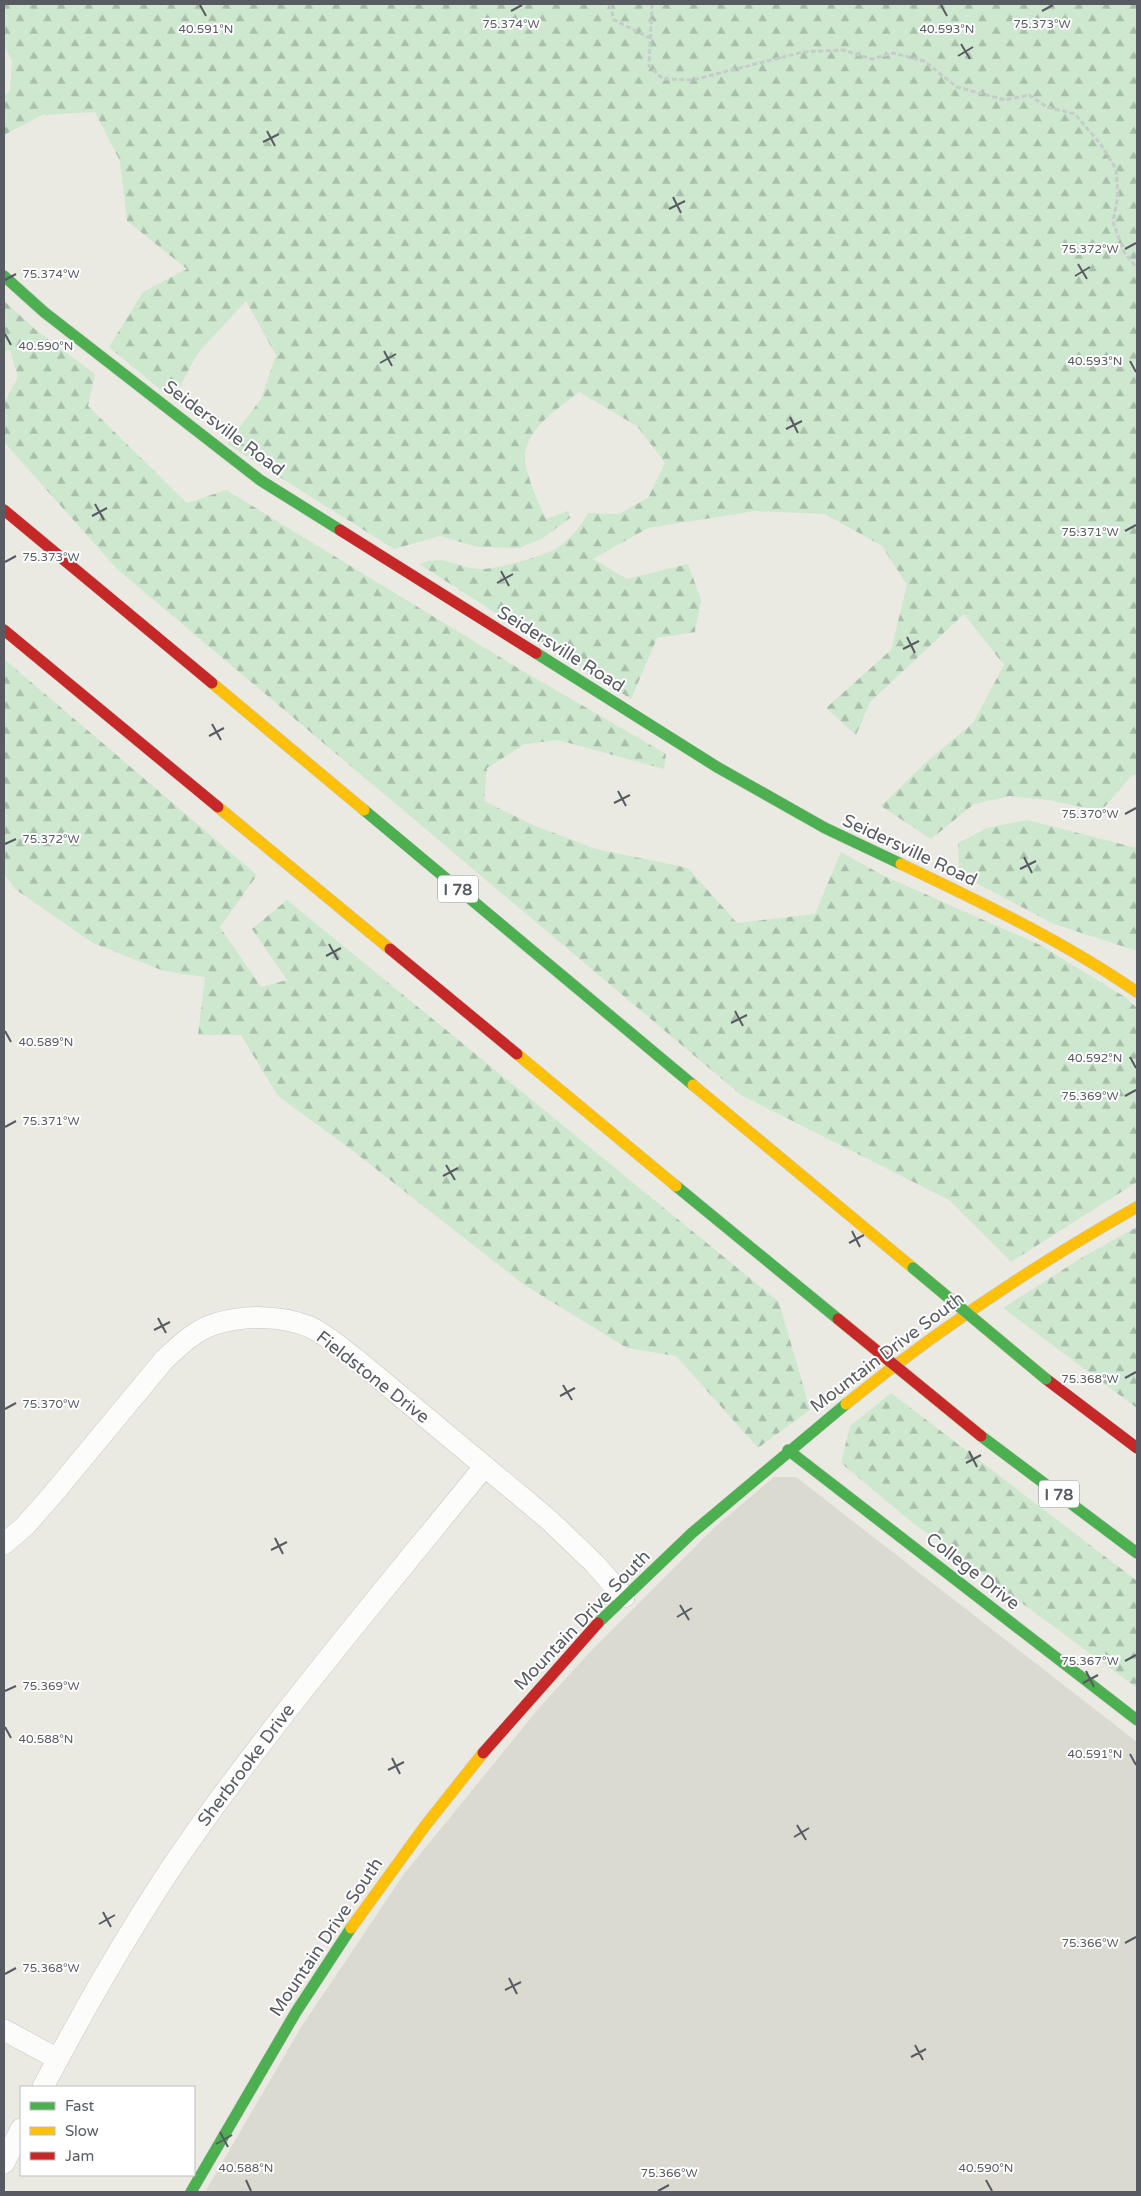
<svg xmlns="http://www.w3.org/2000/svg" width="1141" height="2196" viewBox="0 0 1141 2196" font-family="'Varela Round',sans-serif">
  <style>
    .education { fill: #dbdad0 }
    .forest { fill: url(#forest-firs) }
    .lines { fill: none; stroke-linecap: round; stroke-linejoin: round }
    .street-casing { stroke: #c8c8c7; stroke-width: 22 }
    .fast-casing { stroke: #c7c7c6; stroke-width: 12 }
    .slow-casing { stroke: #c7c7c6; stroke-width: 12 }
    .jam-casing { stroke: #c7c7c6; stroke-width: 12 }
    .path { stroke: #c5ccca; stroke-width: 3; stroke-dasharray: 5 2.5; stroke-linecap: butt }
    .street { stroke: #fcfcfb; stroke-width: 21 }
    .fast { stroke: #4caf50; stroke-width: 11 }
    .slow { stroke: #ffc107; stroke-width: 11 }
    .jam { stroke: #c62828; stroke-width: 11 }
    .fast-bridge-casing { stroke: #c1b990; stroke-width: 12; stroke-linecap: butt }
    .jam-bridge-casing { stroke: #c1b990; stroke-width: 12; stroke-linecap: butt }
    .fast-bridge { stroke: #4caf50; stroke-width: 11 }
    .jam-bridge { stroke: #c62828; stroke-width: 11 }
    .ticks { fill: none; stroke: #585b62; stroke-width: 2 }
    .labels { text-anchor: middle; stroke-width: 4; stroke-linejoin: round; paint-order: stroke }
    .shield { fill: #fff; stroke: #8a8c91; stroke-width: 1 }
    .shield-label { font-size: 16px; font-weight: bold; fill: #585b62 }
    .street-label { font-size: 18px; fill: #585b62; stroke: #fff }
    .ticks-label { font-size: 12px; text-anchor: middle; fill: #585b62; stroke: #fff; stroke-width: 4; stroke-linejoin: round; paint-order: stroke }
  </style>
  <defs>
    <pattern id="forest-firs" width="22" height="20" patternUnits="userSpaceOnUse" patternTransform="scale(1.25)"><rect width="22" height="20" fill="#cee8cf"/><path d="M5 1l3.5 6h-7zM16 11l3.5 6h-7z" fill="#aabfab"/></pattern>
  </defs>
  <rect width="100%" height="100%" fill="#eae9e2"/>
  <!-- education -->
  <polygon class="education" points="774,1477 796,1477 1137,1742 1137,2192 205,2192 300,2029 404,1874 539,1708 590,1652 715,1527"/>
  <!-- forest -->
  <g class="forest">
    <path d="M4,4H1137V775H1132L1101,811L1048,800L1010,796L974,804L931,839L881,806L925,763L973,723L1004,665L964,614L870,702L856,735L826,708L891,650L907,585L882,546L825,514L755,511L648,528L593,559L627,579L688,564L701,600L695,632L657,638L631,699L419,564C447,554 453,567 479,569C494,570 545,556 557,548C571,538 580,528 588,513L619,514L648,498L665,463L637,426L579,392C559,408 534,423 526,448C520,464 539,504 546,519L568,511L570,518L543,538L520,548L478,547L440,536L394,549L227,444L261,399L276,355L246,301L197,354L173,400L109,347L143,292L187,269L127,221L120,161L95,112L42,115L4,135V96L10,90L12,61L4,45Z"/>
    <polygon points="4,301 36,330 95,374 88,406 187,503 226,490 516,667 666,754 664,769 558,740 525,744 487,768 484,801 533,825 596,849 688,868 737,923 815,914 841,852 882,875 1040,945 1125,997 1137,1008 1137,1182 1011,1262 949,1200 741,1095 117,569 4,442 4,403 18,377 10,350 4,351"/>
    <polygon points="4,659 257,875 220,927 261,987 287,980 252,929 287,900 779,1302 810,1410 758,1448 676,1356 627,1348 523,1284 353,1151 278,1096 241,1035 198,1035 205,977 164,971 93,943 15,889 4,873"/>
    <polygon points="1027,820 1137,848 1137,951 1054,924 959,874 958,843 987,828"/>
    <polygon points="1137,1227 1137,1408 1003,1308 1086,1255"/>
    <polygon points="891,1393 1137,1581 1137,1688 909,1520 841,1463 850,1426"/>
  </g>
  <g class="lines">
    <defs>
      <g id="street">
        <path d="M4,1544L25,1526L53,1494L164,1360C179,1346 195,1330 215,1324C244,1315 281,1315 310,1327C327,1335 342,1349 357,1360L548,1519L594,1563L624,1597"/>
        <polyline points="4,2030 58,2059"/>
        <path d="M43,2087C91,1996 143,1905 203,1822C291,1700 389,1584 484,1467"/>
        <polyline points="4,2163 21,2129"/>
      </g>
      <g id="fast">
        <polyline points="4,276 44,312 260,480 340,530"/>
        <polyline points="536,653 717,767 825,828 901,864"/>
        <polyline points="364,810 693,1085"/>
        <polyline points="676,1186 838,1319"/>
        <polyline points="981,1436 1137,1553"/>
        <polyline points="788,1450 1137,1720"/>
        <polyline points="598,1623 692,1533 846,1404"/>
        <polyline points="191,2192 296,2012 351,1928"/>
      </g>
      <g id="slow">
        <polyline points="212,683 364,810"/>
        <polyline points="218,807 390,949"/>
        <path d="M901,864C983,903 1063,941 1137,992"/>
        <polyline points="517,1054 676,1186"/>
        <polyline points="693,1085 913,1268"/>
        <path d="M846,1404C937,1330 1035,1265 1137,1207"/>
        <polyline points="351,1928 425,1826 483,1753"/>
      </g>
      <g id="jam">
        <polyline points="4,510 212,683"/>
        <polyline points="340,530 536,653"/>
        <polyline points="4,630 218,807"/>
        <polyline points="390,949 517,1054"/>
        <polyline points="1046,1379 1137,1448"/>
        <polyline points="483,1753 598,1623"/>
      </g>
    </defs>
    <!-- street casing -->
    <use href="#street" class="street-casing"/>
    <!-- fast casing -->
    <use href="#fast" class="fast-casing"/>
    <!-- slow casing -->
    <use href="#slow" class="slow-casing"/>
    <!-- jam casing -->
    <use href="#jam" class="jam-casing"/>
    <!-- path -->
    <g class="path">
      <polyline points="610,4 614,20 650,38"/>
      <polyline points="652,4 649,66 663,79 692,80 803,52 843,50 872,59 893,53 924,61 957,87 1005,100 1029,95 1047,107 1075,114 1102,146 1116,169 1118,195 1113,222 1124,252 1137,268"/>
    </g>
    <!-- street -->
    <use href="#street" class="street"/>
    <!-- fast -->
    <use href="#fast" class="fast"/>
    <!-- slow -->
    <use href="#slow" class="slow"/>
    <!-- jam -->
    <use href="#jam" class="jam"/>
    <defs>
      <polyline id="fast-bridge" points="913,1268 1046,1379"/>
      <polyline id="jam-bridge" points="838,1319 981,1436"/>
    </defs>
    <!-- fast-bridge casing -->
    <use href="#fast-bridge" class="fast-bridge-casing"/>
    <!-- jam-bridge casing -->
    <use href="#jam-bridge" class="jam-bridge-casing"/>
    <!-- fast-bridge -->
    <use href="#fast-bridge" class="fast-bridge"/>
    <!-- jam-bridge -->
    <use href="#jam-bridge" class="jam-bridge"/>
  </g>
  <!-- ticks -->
  <path class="ticks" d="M200,5L206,16M941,5L947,16M511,11L522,5M1042,11L1053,5M961,44L970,59M958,56L973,47M267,131L275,146M263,142L279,134M673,197L681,213M669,209L685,201M1125,249L1136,243M1078,264L1087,279M1075,276L1090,267M5,280L16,274M5,334L11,345M384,351L392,366M1130,361L1136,372M380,363L396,354M790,417L798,433M786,429L802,421M95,504L104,520M92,516L107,508M1125,531L1136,525M5,562L16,556M501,571L509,586M497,583L513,574M907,637L915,653M903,649L919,641M212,724L221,740M209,736L224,728M618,791L626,806M614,803L630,795M1125,814L1136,808M5,844L16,839M1024,857L1032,873M1020,869L1036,861M329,944L338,960M326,956L341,948M735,1011L743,1026M731,1023L747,1015M5,1031L11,1042M1130,1057L1136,1068M1125,1096L1136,1090M5,1127L16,1121M446,1165L455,1180M443,1176L458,1168M852,1231L860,1247M849,1243L864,1235M158,1318L166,1333M154,1330L170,1322M1125,1378L1136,1372M563,1385L572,1400M560,1396L575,1388M5,1409L16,1403M969,1451L977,1467M966,1463L981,1455M275,1538L283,1554M271,1550L287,1542M680,1605L689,1620M677,1617L692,1608M1125,1661L1136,1655M1086,1671L1094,1687M1083,1683L1098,1675M5,1691L16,1686M5,1727L11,1738M1130,1754L1136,1765M392,1758L400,1774M388,1770L404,1762M797,1825L806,1840M794,1837L809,1828M103,1912L111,1927M99,1924L115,1915M1125,1943L1136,1937M5,1974L16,1968M509,1978L517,1994M505,1990L521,1982M915,2045L923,2060M911,2057L926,2049M220,2132L228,2147M216,2144L232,2135M246,2180L251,2191M986,2180L992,2191M658,2191L669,2185"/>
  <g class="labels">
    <!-- shield labels -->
    <g class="shield">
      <rect x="438" y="875.5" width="40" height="27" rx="4"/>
      <rect x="1039" y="1480.5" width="40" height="27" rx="4"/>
    </g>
    <g class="shield-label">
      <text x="458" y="895">I 78</text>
      <text x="1059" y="1500">I 78</text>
    </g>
    <!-- street labels -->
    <g class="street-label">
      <text transform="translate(224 428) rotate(37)" y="6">Seidersville Road</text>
      <text transform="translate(561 649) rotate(32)" y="6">Seidersville Road</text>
      <text transform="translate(910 850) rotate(25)" y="6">Seidersville Road</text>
      <text transform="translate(887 1352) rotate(-37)" y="6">Mountain Drive South</text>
      <text transform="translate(373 1377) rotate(38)" y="6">Fieldstone Drive</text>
      <text transform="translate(973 1571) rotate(38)" y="6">College Drive</text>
      <text transform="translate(582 1620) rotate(-46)" y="6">Mountain Drive South</text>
      <text transform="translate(246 1765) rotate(-53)" y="6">Sherbrooke Drive</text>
      <text transform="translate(326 1937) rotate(-56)" y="6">Mountain Drive South</text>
    </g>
  </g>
  <g class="ticks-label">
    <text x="511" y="28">75.374°W</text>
    <text x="1042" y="28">75.373°W</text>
    <text x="206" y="33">40.591°N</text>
    <text x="947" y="33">40.593°N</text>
    <text x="1090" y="253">75.372°W</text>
    <text x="51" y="278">75.374°W</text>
    <text x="46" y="350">40.590°N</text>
    <text x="1095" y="365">40.593°N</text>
    <text x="1090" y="536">75.371°W</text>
    <text x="51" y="561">75.373°W</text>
    <text x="1090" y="818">75.370°W</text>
    <text x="51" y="843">75.372°W</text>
    <text x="46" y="1046">40.589°N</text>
    <text x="1095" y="1062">40.592°N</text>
    <text x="1090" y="1100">75.369°W</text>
    <text x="51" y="1125">75.371°W</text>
    <text x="1090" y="1383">75.368°W</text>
    <text x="51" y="1408">75.370°W</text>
    <text x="1090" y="1665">75.367°W</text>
    <text x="51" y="1690">75.369°W</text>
    <text x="46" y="1743">40.588°N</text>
    <text x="1095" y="1758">40.591°N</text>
    <text x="1090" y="1947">75.366°W</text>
    <text x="51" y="1972">75.368°W</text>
    <text x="246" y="2172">40.588°N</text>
    <text x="986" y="2172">40.590°N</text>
    <text x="669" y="2177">75.366°W</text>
  </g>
  <!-- border -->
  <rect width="1141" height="2196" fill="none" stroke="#585b62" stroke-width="10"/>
  <!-- legend -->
  <rect x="20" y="2086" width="175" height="90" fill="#ffffff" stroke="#bcbdc0"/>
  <rect x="30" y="2102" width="25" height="8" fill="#4caf50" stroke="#bcbdc0"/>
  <text x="65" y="2111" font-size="15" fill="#585b62">Fast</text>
  <rect x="30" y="2127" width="25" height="8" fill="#ffc107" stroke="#bcbdc0"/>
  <text x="65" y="2136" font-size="15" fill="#585b62">Slow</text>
  <rect x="30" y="2152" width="25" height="8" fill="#c62828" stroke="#bcbdc0"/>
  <text x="65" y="2161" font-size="15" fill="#585b62">Jam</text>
</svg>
